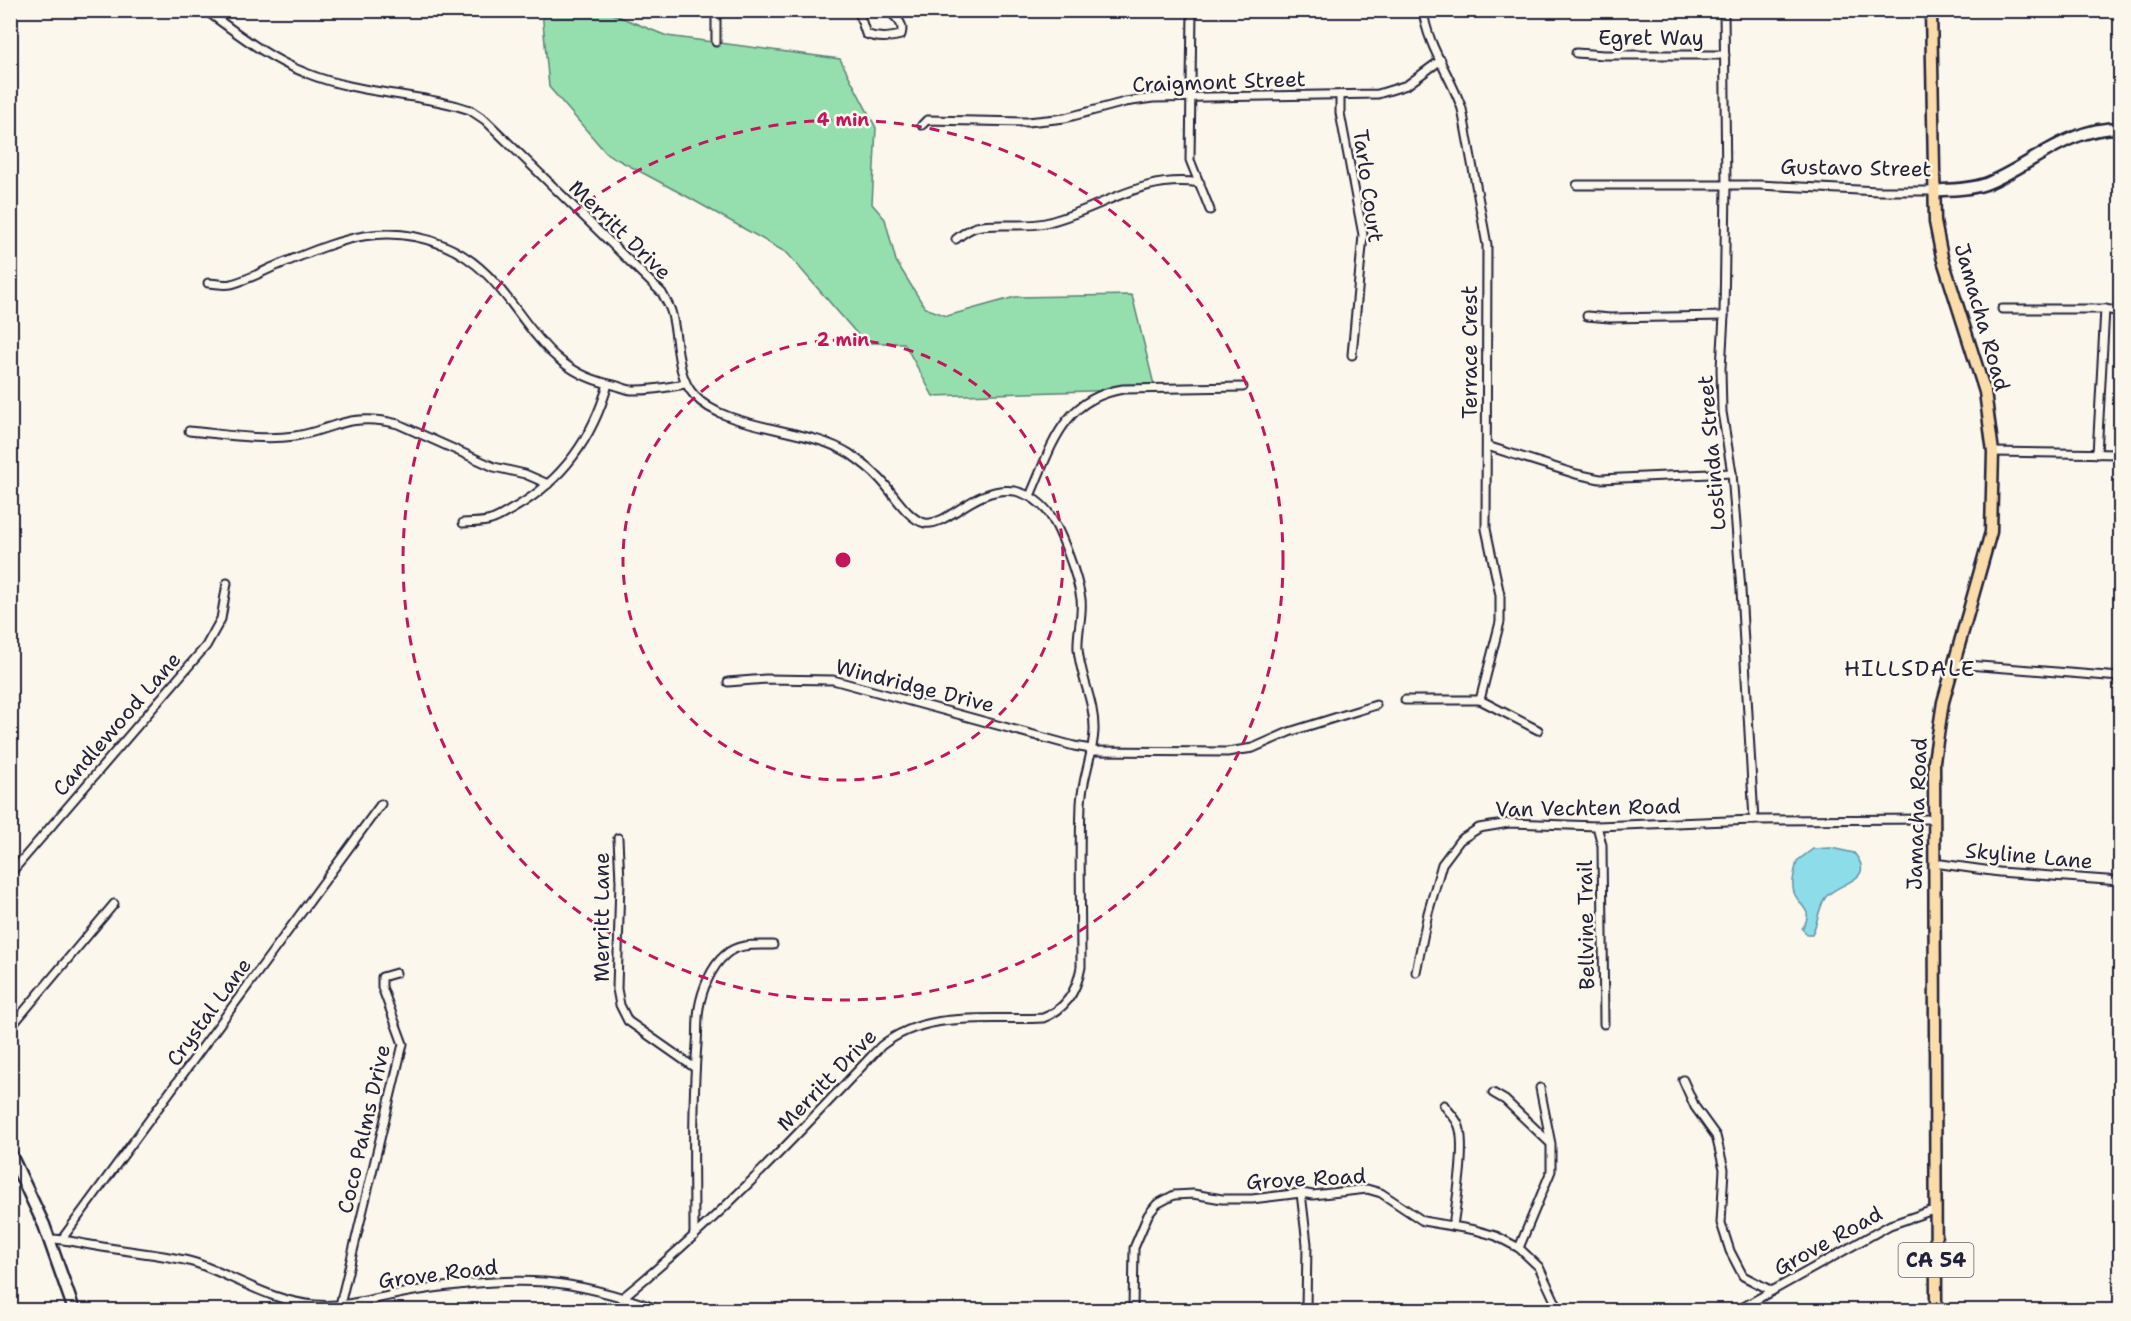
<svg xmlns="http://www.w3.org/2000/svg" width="2131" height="1321" viewBox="0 0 2131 1321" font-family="'Shantell Sans',sans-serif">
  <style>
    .green { fill: #95deae; stroke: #5c8074; stroke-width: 1.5 }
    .water { fill: #8cdce9; stroke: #6292a3; stroke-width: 1.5 }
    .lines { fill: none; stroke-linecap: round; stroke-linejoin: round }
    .street-casing { stroke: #22223b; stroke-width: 11 }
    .secondary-casing { stroke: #22223b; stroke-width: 15 }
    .primary-casing { stroke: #22223b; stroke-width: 15 }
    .street { stroke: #fbf7ec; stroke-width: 7 }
    .secondary { stroke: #fbf7ec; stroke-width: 10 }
    .primary { stroke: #fbddab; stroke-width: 10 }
    .ring { fill: none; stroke: #c2185b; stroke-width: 3; stroke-dasharray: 10 8 }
    .labels { text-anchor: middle; stroke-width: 5; stroke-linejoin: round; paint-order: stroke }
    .shield { fill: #fbf7ec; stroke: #636270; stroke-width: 1.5 }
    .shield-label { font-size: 20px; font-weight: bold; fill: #22223b }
    .street-label { font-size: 21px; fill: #22223b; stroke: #fbf7ec }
    .neighbourhood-label { font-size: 22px; letter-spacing: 1.5px; fill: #22223b; stroke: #fbf7ec }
    .centre { fill: #c2185b; stroke: #fbf7ec; stroke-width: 3 }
    .ring-label { font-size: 18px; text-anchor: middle; font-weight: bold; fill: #c2185b; stroke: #fbf7ec; stroke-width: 5; stroke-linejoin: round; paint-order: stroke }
  </style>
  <rect width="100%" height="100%" fill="#fbf7ec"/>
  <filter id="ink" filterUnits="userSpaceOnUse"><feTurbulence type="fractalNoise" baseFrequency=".0167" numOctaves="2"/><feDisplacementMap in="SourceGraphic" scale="12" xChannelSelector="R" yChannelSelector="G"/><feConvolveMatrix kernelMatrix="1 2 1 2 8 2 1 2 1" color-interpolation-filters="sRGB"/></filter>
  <g filter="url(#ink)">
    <!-- green -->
    <polygon class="green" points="542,11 605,11 667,36 840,59 876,128 872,204 885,219 896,261 925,308 947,316 1015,297 1132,295 1155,389 933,396 904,343 865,343 787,253 686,196 607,154 549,87"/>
    <!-- water -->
    <path class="water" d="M1831,848L1854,853C1878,882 1838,881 1825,898C1818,909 1818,923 1812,934H1807L1802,929C1814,910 1803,910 1795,895C1790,884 1795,872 1797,861L1813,849Z"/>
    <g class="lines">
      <defs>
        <g id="street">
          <path d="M205,10C237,33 269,59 306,73C353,92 405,93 454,105L470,110L485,120L662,293C665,299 669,305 671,311C679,338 675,374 694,395C726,431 806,426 850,454C860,461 872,470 880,479C892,491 908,520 925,523C948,527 975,485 1015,491C1028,494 1040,502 1048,512C1061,530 1078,577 1081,599C1083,615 1077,632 1078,649C1080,676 1095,702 1094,731C1093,755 1082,779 1081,804C1079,858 1081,912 1081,967C1077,990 1067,1009 1043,1018C988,1021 927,1009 881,1046C798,1134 716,1222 622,1298"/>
          <polyline points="716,10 716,42"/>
          <path d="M858,10L866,34C878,39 888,38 901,35C905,23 896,18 888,10"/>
          <polyline points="1192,10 1190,160 1210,210"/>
          <path d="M1423,10C1427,46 1451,76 1462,109L1487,245L1486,529L1500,595V622L1480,700"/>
          <polyline points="1724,10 1726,185 1724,316 1721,368 1722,412 1732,473 1741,590 1754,820"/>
          <polyline points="1576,53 1604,55 1725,55"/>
          <polyline points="1340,95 1340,113 1363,235 1352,355"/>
          <polyline points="922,125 927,120 1027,122 1047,120 1065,118 1125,102 1153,98 1378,94 1407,85 1441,60"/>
          <polyline points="1577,185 1759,185 1878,191 1933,191"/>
          <path d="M956,239C961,235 969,229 976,227C998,222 1023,228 1045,223C1101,210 1139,174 1200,183"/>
          <path d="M208,283C215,283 224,286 231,284C245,281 260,273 273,267C332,244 378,219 443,245C521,277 524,365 609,384C617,385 624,389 631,390C650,391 668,387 685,384"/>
          <polyline points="2002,309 2105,309 2120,312"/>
          <polyline points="1587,316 1610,318 1724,316"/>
          <path d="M189,431C223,434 260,441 295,436C311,434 324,428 339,424C358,418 379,419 398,424L494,467L525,474L548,484"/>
          <polyline points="1487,446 1576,474 1600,479 1732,473"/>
          <polyline points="1993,452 2120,454"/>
          <polyline points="2097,454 2105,309"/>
          <path d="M1030,496C1052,446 1062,399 1123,389L1243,387"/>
          <path d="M463,523C472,522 483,523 491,520C499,518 508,511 516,507C564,479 593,437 608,384"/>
          <polyline points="1954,664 2120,677"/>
          <polyline points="728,682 766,679 833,680 1074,746 1091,749"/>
          <polyline points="1405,700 1480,700 1538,730"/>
          <polyline points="1090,751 1227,752 1253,748 1289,732 1376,705"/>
          <polyline points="1597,826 1602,845 1604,1024"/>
          <polyline points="618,838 620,881 617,989 620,1005 628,1021 695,1068"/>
          <polyline points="1934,863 1999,872 2120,881"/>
          <polyline points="10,874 206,646 221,619 227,583"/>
          <polyline points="1416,972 1428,913 1442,864 1460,840 1479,828 1509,823 1597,826 1754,820 1934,819"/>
          <polyline points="10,1028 114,904"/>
          <polyline points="1683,1080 1695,1107 1716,1136 1724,1169 1721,1223 1730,1251 1743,1276 1772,1291"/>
          <polyline points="1493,1093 1505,1100 1549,1142"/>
          <path d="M1444,1105C1448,1111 1455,1117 1458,1124C1467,1142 1456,1204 1453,1226"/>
          <polyline points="1301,1193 1307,1244 1306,1310"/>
          <path d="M694,1236C694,1172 692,1108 697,1044C698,1032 697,1020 699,1008C702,990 711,967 725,955C738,943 756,945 773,945"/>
          <path d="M48,1239C65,1238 80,1244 97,1246C128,1252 166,1254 196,1263C238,1278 270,1301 315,1305C348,1308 382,1296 414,1291C457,1284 502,1279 545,1282C584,1285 624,1297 660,1310"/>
          <polyline points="62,1239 381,804"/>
          <polyline points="1519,1248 1551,1171 1551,1144 1540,1088"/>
          <polyline points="340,1305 403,1044 382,987 382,977 396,973"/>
          <polyline points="1133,1310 1134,1248 1148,1215 1157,1204 1174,1195 1193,1194 1222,1199 1252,1199 1301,1193 1313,1195 1367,1189 1381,1193 1423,1221 1475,1230 1496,1236 1519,1248 1539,1267 1559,1310"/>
          <polyline points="1738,1310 1890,1225 1936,1209"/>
        </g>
        <g id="secondary">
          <path d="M1933,191C1951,189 1971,190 1988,183C2035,163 2067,128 2120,128"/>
          <polyline points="10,1153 44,1225 74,1310"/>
        </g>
        <polyline id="primary" points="1931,10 1935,222 1942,257 1985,392 1993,452 1991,532 1943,702 1934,761 1936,1310"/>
      </defs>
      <!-- street casing -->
      <use href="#street" class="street-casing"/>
      <!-- secondary casing -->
      <use href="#secondary" class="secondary-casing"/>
      <!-- primary casing -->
      <use href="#primary" class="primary-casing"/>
      <!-- street -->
      <use href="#street" class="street"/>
      <!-- secondary -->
      <use href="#secondary" class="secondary"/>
      <!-- primary -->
      <use href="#primary" class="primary"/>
    </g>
  </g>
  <!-- distance rings -->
  <g class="ring">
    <circle cx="843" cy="560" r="220"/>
    <circle cx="843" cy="560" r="440"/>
  </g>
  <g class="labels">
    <!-- shield labels -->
    <rect class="shield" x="1898.5" y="1243" width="75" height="34" rx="4.5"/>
    <g class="shield-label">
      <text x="1936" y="1267">CA 54</text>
    </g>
    <!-- street labels -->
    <g class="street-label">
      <text x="1651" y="45">Egret Way</text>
      <text transform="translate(1219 82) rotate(-2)" y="7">Craigmont Street</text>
      <text transform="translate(1856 168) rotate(1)" y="7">Gustavo Street</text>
      <text transform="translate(1368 186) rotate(82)" y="7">Tarlo Court</text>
      <text transform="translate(620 230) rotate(44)" y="7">Merritt Drive</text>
      <text transform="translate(1982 317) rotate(74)" y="7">Jamacha Road</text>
      <text transform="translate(1470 352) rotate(-90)" y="7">Terrace Crest</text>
      <text transform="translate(1712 453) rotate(-95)" y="7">Lostinda Street</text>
      <text transform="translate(915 686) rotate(14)" y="7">Windridge Drive</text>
      <text transform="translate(117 724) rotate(-49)" y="7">Candlewood Lane</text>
      <text transform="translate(1588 808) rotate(-1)" y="7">Van Vechten Road</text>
      <text transform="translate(1917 814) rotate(-88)" y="7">Jamacha Road</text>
      <text transform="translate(2029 856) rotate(5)" y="7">Skyline Lane</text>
      <text transform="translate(602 917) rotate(-90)" y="7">Merritt Lane</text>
      <text transform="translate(1586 925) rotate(-91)" y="7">Bellvine Trail</text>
      <text transform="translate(209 1012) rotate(-54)" y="7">Crystal Lane</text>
      <text transform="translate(827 1080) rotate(-46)" y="7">Merritt Drive</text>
      <text transform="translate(364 1129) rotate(-77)" y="7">Coco Palms Drive</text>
      <text transform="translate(1306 1179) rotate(-3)" y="7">Grove Road</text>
      <text transform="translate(1828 1241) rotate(-29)" y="7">Grove Road</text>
      <text transform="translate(438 1274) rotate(-7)" y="7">Grove Road</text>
    </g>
    <!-- neighbourhood labels -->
    <g class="neighbourhood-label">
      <text x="1910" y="676">HILLSDALE</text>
    </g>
  </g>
  <circle cx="843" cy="560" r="9" class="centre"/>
  <g class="ring-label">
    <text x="843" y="126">4 min</text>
    <text x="843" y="346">2 min</text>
  </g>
  <!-- margin -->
  <rect width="2131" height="1321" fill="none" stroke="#fbf7ec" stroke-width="36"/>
  <rect x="18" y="18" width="2095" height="1285" fill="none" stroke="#22223b" stroke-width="2" filter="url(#ink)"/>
</svg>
